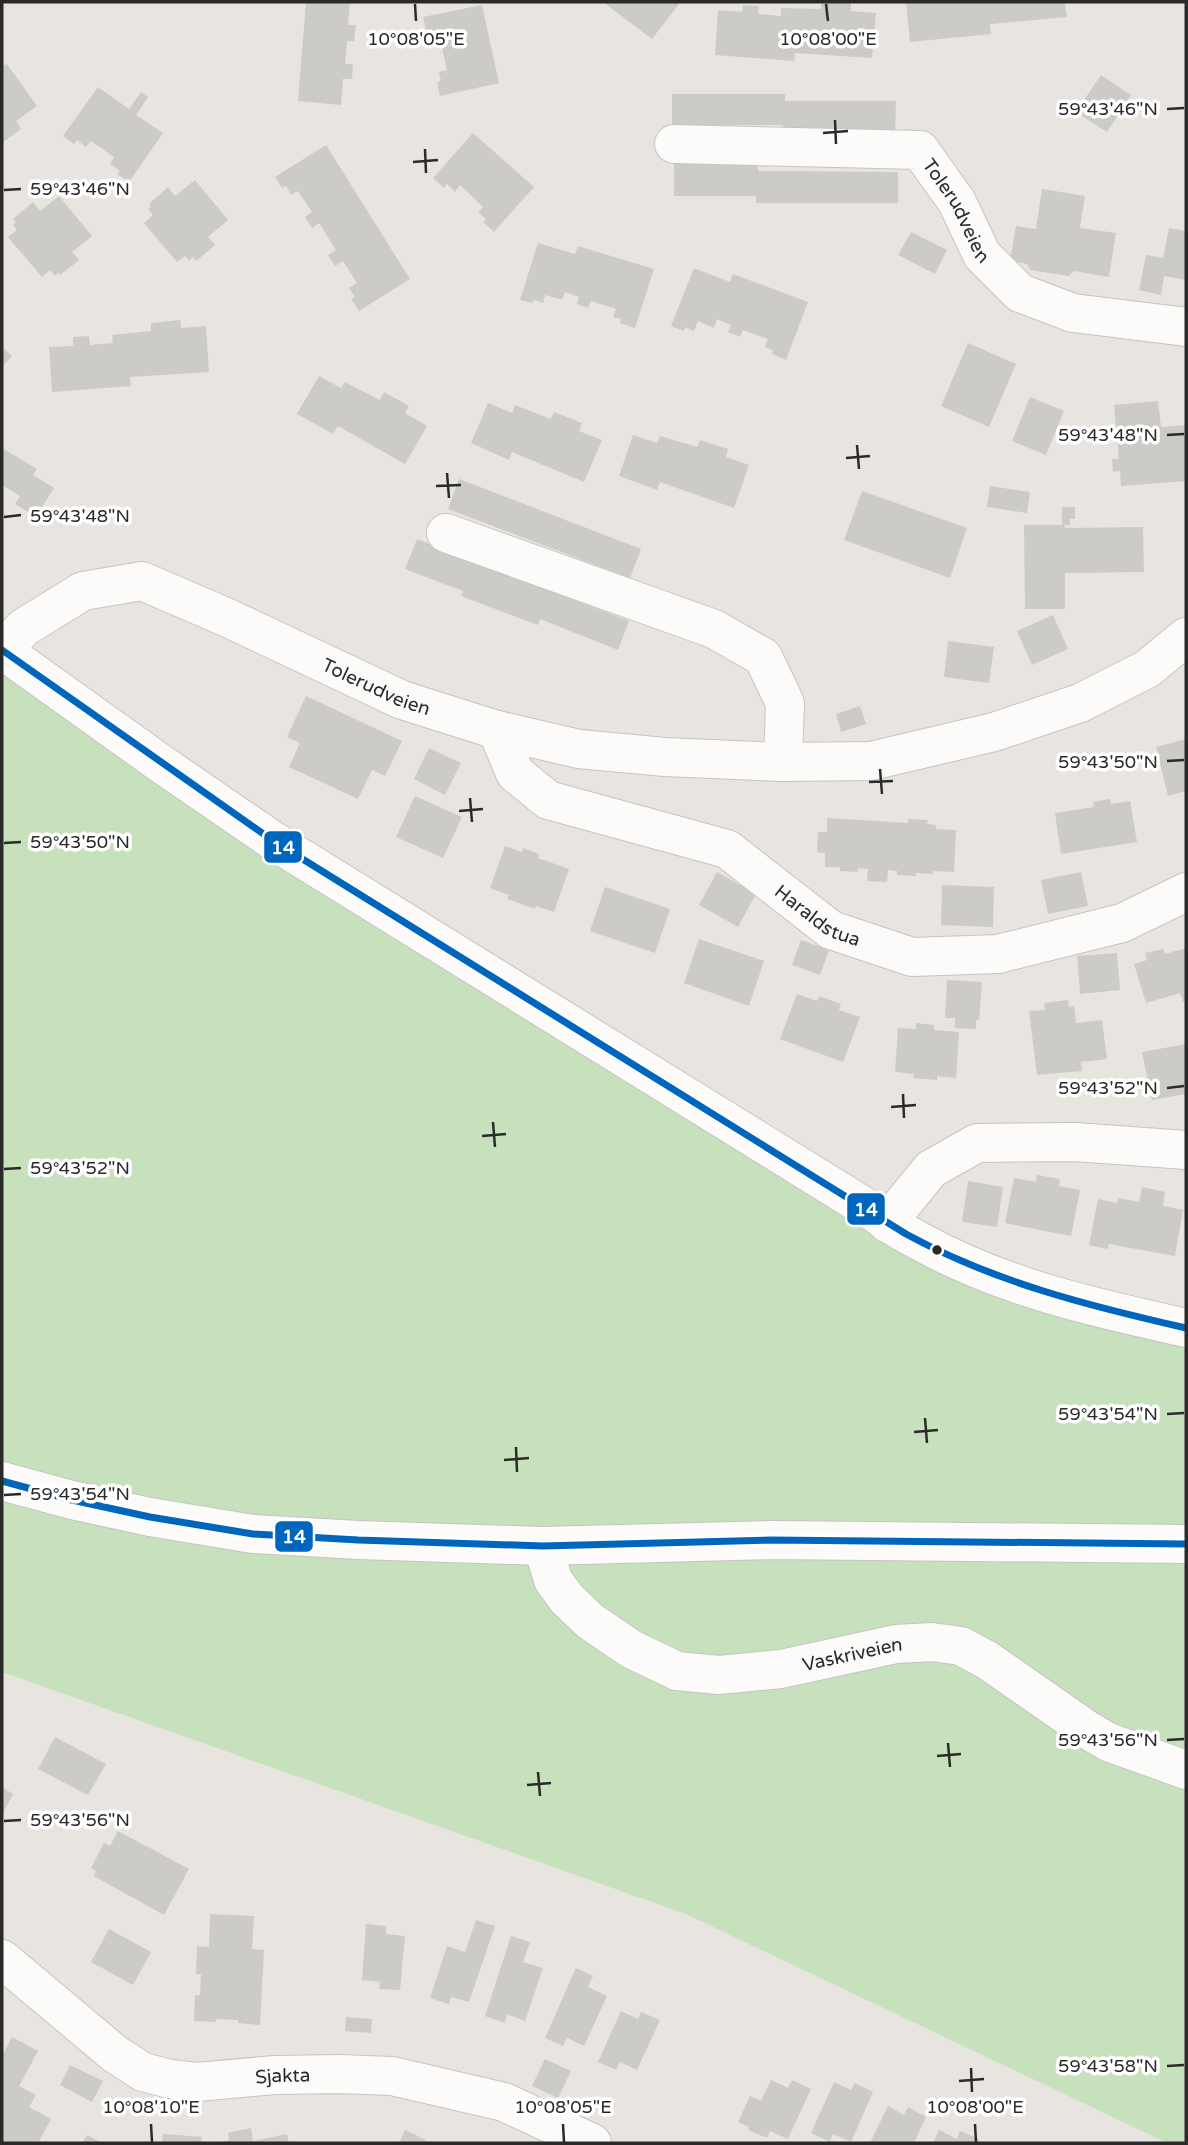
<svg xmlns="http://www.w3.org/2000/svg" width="1188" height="2145" viewBox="0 0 1188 2145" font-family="'Varela Round',sans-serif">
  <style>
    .green { fill: #c6e1bc }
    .building { fill: #cdcbc7 }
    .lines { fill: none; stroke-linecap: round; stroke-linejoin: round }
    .minor-casing { stroke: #c5c4c4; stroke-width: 40 }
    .minor { stroke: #fcfbfa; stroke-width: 38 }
    .bus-1-casing { stroke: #fff; stroke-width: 12 }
    .bus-1 { stroke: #0065bd; stroke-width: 7 }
    .ticks { fill: none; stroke: #2a2a2a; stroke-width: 2.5 }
    .bus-dot { fill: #2a2a2a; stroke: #fff; stroke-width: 2.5 }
    .labels { text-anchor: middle; stroke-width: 7; stroke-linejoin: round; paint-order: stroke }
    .street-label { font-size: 19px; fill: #2a2a2a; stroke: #fff }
    .ticks-label { font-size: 18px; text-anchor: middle; fill: #2a2a2a; stroke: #fff; stroke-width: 7; stroke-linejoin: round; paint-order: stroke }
    .line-badge { stroke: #fff; stroke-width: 2.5 }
    .badge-label { font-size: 19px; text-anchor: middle; font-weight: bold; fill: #fff }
  </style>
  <rect width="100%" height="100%" fill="#e8e5e0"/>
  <!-- green -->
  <polygon class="green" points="2,633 266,839 905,1230 1186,1327 1186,2143 1167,2143 686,1914 2,1672"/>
  <!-- building -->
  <g class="building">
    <polygon points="306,2 350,2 348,25 356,25 354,41 347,41 345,64 353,64 352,79 343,79 341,105 298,101"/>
    <polygon points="603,2 677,2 679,4 652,39"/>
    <polygon points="821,2 851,3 851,11 876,13 872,58 795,53 794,61 715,55 718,10 742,12 743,5 759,6 758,14 781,16 781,8 821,9"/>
    <polygon points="906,2 1065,2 1067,17 990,24 991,34 910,42"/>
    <polygon points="482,5 499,83 440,96 437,82 441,81 439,72 447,70 440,39 433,40 430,30 426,31 423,17"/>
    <polygon points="7,64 37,106 16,121 21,129 2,143 2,67"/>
    <polygon points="1101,75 1131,95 1107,132 1076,112"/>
    <polygon points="98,87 129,109 141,92 148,97 136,115 163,133 129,182 117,174 120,171 110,164 114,157 91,141 86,147 77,140 74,144 63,136"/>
    <polygon points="672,94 785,94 785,101 896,101 895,132 783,132 783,125 672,125"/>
    <polygon points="473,133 534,187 494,232 483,222 486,219 478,212 483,207 460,185 455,192 447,184 444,188 433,178"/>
    <polygon points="326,145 410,279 359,311 351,299 355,297 349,288 357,283 343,261 335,266 328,255 336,250 319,223 312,228 305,217 312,212 298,191 291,195 286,186 282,188 275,177"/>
    <polygon points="674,164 758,164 758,171 898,172 898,203 756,203 756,196 674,196"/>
    <polygon points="195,180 228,220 208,237 215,245 196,261 193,257 189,261 185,256 177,262 144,223 153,215 148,209 151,207 149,204 168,187 175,196"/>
    <polygon points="1042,189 1085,196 1080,228 1116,233 1109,277 1074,271 1069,276 1030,270 1027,264 1010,261 1016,226 1036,229"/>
    <polygon points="59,196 92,236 72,252 79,260 60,275 59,273 55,276 50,270 42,277 8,237 17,230 13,225 16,222 13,219 33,202 40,211"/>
    <polygon points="1169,228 1186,231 1186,280 1164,276 1161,295 1139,290 1146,255 1163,258"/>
    <polygon points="911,232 947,250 935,274 898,255"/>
    <polygon points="538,243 575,254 578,246 654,269 635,328 620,323 621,319 613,317 616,309 591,301 588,308 577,304 579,297 565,292 562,300 545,295 543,303 534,300 532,303 520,300"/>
    <polygon points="694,268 730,282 733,274 808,302 786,360 772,354 773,350 765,347 768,339 743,330 740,337 728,332 731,325 717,319 714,328 698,321 694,331 685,327 684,331 671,326"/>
    <polygon points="180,320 181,328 206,326 209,372 130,377 131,386 52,392 49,347 73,346 73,337 89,336 90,345 113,343 112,335 151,331 151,323"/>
    <polygon points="968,343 1016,364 989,427 941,406"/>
    <polygon points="2,347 12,356 2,367"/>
    <polygon points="319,376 341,388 345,382 380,400 384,392 409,406 405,413 427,426 405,464 338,426 333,434 297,414"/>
    <polygon points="1030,397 1064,411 1046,455 1012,441"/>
    <polygon points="1158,401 1161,427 1186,425 1186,481 1121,486 1120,471 1113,472 1112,459 1119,459 1114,405"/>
    <polygon points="488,403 512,413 515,405 551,419 554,412 582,423 579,431 602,440 584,482 512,452 509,460 471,443"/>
    <polygon points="633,435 657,443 660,436 697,447 700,440 728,449 726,457 749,465 734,508 660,482 657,490 619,476"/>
    <polygon points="2,448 37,469 33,475 54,488 36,517 15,504 20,496 2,485"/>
    <polygon points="459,479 641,549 630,578 448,509"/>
    <polygon points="990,486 1030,492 1027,513 987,507"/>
    <polygon points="862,491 967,528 950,578 844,540"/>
    <polygon points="1062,507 1075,507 1075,519 1070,519 1070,525 1064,525 1065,528 1143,527 1144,572 1065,573 1065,609 1025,609 1024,525 1062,525"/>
    <polygon points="417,539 629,621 618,650 540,619 538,625 461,596 463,591 405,569"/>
    <polygon points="1053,615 1068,649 1032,665 1017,631"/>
    <polygon points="948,641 994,647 989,683 944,677"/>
    <polygon points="306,696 402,741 385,776 372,770 358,799 289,767 300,743 287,737"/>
    <polygon points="860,706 866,724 841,732 836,714"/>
    <polygon points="1186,739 1186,791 1168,796 1156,747"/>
    <polygon points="429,748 461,763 445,795 414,779"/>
    <polygon points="415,796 462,817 443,858 396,837"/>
    <polygon points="1110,799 1111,804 1130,801 1137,842 1061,854 1055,813 1094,807 1093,802"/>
    <polygon points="827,818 908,823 908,819 928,820 927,824 936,825 936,829 956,830 954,872 933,871 933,874 916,873 916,876 897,875 897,871 888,870 887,882 867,881 868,869 858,868 858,872 840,871 840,867 825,867 825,853 817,852 818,832 827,832"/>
    <polygon points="505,846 522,852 523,848 539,854 538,858 569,869 554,912 536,906 535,909 507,899 509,895 490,888"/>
    <polygon points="717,872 756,894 738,927 699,905"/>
    <polygon points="1081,872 1088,906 1048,914 1041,880"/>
    <polygon points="942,885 994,887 993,927 941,925"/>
    <polygon points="605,887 670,909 655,953 590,931"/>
    <polygon points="699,939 764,961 749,1006 684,983"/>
    <polygon points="801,940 829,950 820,975 792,965"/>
    <polygon points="1186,948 1186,1002 1183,1002 1180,993 1146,1003 1134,964 1147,960 1145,953 1163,949 1165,954"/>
    <polygon points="1117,953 1120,990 1080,994 1077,956"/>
    <polygon points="947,980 982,982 979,1020 976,1020 976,1029 955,1028 955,1018 945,1018"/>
    <polygon points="797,994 817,1001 819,996 841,1004 839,1010 860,1017 843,1062 780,1039"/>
    <polygon points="1068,1000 1069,1007 1074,1006 1076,1023 1102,1020 1107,1059 1081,1062 1082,1071 1037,1075 1029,1011 1045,1010 1044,1003"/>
    <polygon points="916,1023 934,1025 934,1030 959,1032 956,1078 937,1076 937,1080 913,1078 914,1074 895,1072 898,1028 916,1029"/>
    <polygon points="1186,1044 1186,1094 1152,1100 1142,1052"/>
    <polygon points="1037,1175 1060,1179 1059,1186 1080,1190 1071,1236 1005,1223 1014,1178 1036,1182"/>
    <polygon points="968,1181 1003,1187 997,1227 962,1222"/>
    <polygon points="1142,1187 1165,1192 1163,1206 1183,1210 1175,1256 1109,1244 1108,1249 1089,1245 1098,1199 1117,1203 1118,1198 1139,1202"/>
    <polygon points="55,1737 106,1764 88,1795 38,1769"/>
    <polygon points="2,1787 13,1794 2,1815"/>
    <polygon points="118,1831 189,1869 164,1915 94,1876 96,1871 91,1868 104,1843 110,1846"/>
    <polygon points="210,1914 254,1916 252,1949 264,1950 260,2025 238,2023 238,2020 216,2019 216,2022 194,2021 195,1995 200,1995 201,1974 196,1974 197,1946 209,1947"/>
    <polygon points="476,1920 495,1926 469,2002 451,1997 449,2004 430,1998 447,1946 465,1952"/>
    <polygon points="366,1924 386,1926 386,1934 405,1936 400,1990 379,1989 380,1982 362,1980"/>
    <polygon points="109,1929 151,1952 133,1985 91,1962"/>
    <polygon points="511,1936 530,1942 523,1962 543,1968 525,2021 507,2014 505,2023 485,2016"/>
    <polygon points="576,1968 593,1976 588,1987 607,1996 584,2046 567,2038 563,2046 545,2038"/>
    <polygon points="621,2011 638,2019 641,2012 660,2020 637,2070 620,2062 616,2070 598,2062"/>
    <polygon points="346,2017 372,2019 371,2033 345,2031"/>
    <polygon points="12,2037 38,2051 19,2086 36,2095 29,2107 51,2119 38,2143 2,2143 2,2056"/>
    <polygon points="545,2059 571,2071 558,2098 532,2086"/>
    <polygon points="70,2065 103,2081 92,2102 60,2085"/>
    <polygon points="771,2080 788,2088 792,2080 811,2089 788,2139 770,2131 767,2138 748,2130 749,2127 738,2122 750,2096 761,2101"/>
    <polygon points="834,2082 851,2090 855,2083 873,2092 851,2142 833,2134 830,2142 811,2133"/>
    <polygon points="888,2106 904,2115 908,2107 926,2117 914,2143 870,2143"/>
    <polygon points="251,2128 253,2141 287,2134 289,2143 219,2143 229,2140 228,2133"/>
    <polygon points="405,2130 426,2140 424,2143 399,2143"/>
    <polygon points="939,2130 957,2139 960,2131 979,2139 977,2143 933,2143"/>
    <polygon points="163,2134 202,2137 201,2143 162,2143"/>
    <polygon points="87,2135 102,2143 82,2143"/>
  </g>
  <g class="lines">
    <defs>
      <g id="minor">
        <path id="s1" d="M674,144L920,150L957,202L982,255L1020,293L1073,313L1186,327"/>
        <polyline points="446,533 714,629 763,657 785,703 783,762"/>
        <path d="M2,650L160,763L272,840L878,1215C892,1227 908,1235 923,1243C1005,1288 1096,1308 1186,1328"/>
        <path id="s2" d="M3,651L23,628L83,591L142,581L228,618L402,700L497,730L579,749L665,757L783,762L871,761L994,732L1080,703L1147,669L1186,637"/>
        <path id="s3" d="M497,730L515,773L548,800L727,849L831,930L912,957L998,954L1122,923L1186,892"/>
        <polyline points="887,1223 931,1169 977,1143 1075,1142 1186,1150"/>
        <polyline points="2,1481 72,1500 150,1517 253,1534 358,1540 543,1546 771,1540 1186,1544"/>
        <path id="s4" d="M543,1546L553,1580L567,1599L590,1621L631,1649L677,1671L719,1675L781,1669L896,1644L932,1642L961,1646L987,1660L1086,1729L1108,1742L1186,1770"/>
        <path id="s5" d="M2,1959L115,2054L143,2072L170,2079L197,2082L275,2075L340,2074L392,2076L504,2102L592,2143"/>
      </g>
    </defs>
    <!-- minor casing -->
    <use href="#minor" class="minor-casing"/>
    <!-- minor -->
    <use href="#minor" class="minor"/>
    <defs>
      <g id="bus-1">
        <path d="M2,650L272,840L906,1234C994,1282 1089,1306 1186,1328"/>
        <polyline points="2,1481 72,1500 150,1517 253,1534 358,1540 543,1546 771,1540 1186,1544"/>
      </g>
    </defs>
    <!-- bus-1 casing -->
    <use href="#bus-1" class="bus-1-casing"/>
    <!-- bus-1 -->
    <use href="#bus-1" class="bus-1"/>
  </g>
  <!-- ticks -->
  <path class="ticks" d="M415,4L416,21M826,4L828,21M1167,109L1184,108M835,120L836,144M823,133L848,131M425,149L426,173M413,162L438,160M4,190L21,189M1167,435L1184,434M857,445L859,469M846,458L870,456M447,473L449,498M436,486L461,485M4,517L21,515M1167,761L1184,760M880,769L882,794M869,782L893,781M470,798L472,822M459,811L483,809M4,843L21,842M1167,1088L1184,1086M903,1094L904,1118M891,1107L916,1105M493,1122L495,1147M482,1136L506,1134M4,1169L21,1168M1167,1414L1184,1413M925,1418L927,1443M914,1432L938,1430M516,1447L517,1472M504,1460L529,1458M4,1495L21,1494M1167,1740L1184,1739M948,1743L950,1767M937,1756L961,1754M538,1772L540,1796M527,1785L551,1783M4,1821L21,1820M1167,2066L1184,2065M971,2068L972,2092M959,2081L984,2079M151,2124L152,2142M563,2124L564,2142M975,2124L976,2142"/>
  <!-- markers -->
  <circle class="bus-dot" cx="937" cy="1250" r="6"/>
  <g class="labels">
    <!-- street labels -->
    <g class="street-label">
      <text dy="7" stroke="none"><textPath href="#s1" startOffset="317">Tolerudveien</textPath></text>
      <text dy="7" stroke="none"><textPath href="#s2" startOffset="418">Tolerudveien</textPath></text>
      <text dy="7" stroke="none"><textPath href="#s3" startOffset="388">Haraldstua</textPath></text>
      <text dy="7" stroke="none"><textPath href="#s4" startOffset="369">Vaskriveien</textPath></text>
      <text dy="7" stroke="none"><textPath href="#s5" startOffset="322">Sjakta</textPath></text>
    </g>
  </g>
  <g class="ticks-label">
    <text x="416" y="45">10°08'05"E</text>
    <text x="828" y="45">10°08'00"E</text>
    <text x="1108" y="115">59°43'46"N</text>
    <text x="80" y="195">59°43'46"N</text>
    <text x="1108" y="441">59°43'48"N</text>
    <text x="80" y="522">59°43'48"N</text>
    <text x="1108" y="768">59°43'50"N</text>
    <text x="80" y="848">59°43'50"N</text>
    <text x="1108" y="1094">59°43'52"N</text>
    <text x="80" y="1174">59°43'52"N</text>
    <text x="1108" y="1420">59°43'54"N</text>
    <text x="80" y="1500">59°43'54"N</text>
    <text x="1108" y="1746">59°43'56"N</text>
    <text x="80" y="1826">59°43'56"N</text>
    <text x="1108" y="2072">59°43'58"N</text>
    <text x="151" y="2113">10°08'10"E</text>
    <text x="563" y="2113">10°08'05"E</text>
    <text x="975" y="2113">10°08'00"E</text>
  </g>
  <g class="line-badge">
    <rect x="263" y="830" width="40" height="34" rx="7" fill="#0065bd"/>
    <rect x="846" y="1192" width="40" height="34" rx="7" fill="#0065bd"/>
    <rect x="274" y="1520" width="40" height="33" rx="7" fill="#0065bd"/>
  </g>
  <g class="badge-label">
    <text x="283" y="854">14</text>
    <text x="866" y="1216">14</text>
    <text x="294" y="1543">14</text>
  </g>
  <!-- border -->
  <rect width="1188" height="2145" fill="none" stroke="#2a2a2a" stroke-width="7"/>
</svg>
